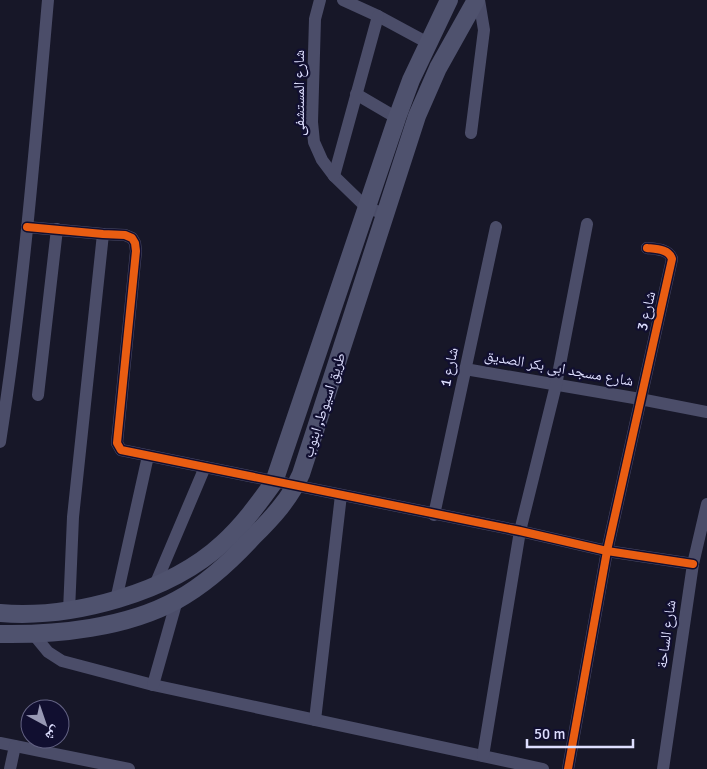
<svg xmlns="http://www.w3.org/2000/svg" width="707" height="769" viewBox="0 0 707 769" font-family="Signika,'Noto Naskh Arabic',sans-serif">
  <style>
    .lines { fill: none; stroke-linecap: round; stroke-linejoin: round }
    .minor { stroke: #4b4d69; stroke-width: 12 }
    .secondary { stroke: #4f526e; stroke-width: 18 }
    .cycleway-casing { stroke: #110f30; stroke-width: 11 }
    .cycleway { stroke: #e95d12; stroke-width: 8 }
    .labels { text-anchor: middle; stroke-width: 4.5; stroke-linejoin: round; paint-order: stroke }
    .street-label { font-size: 15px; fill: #dedfff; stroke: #110f30 }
  </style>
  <rect width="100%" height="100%" fill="#171728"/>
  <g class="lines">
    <!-- minor -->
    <g class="minor">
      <polyline points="320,0 315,19 312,122 314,142 322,160 334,176 367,208 386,214"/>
      <polyline points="343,0 378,16 428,43"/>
      <polyline points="356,94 397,118"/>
      <polyline points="471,133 484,30 479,0"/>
      <polyline points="334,176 378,16"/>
      <polyline points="27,227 103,234 125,235 132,238 135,243 136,251 117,443 121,450 520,531 607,551 693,564"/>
      <polyline points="465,369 640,399 707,412"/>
      <polyline points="38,395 57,229"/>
      <path d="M0,442C23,296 35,148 48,0"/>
      <polyline points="434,515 496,227"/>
      <polyline points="155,585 205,467"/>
      <polyline points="116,600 148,456"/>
      <polyline points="69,611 73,517 103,234"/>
      <polyline points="34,635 48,652 62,661 153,685 543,769"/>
      <polyline points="153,685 177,600"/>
      <polyline points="315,720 341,495"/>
      <polyline points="0,743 129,769"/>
      <polyline points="483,756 520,531 556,385 587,224"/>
      <polyline points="10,769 15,746"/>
      <path d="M568,769L607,551L672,259C669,249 656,249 647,248"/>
      <polyline points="663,769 693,564 707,504"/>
    </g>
    <!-- secondary -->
    <g class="secondary">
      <path d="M0,613C72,619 169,593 223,543C243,525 258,504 274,482L397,118L411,80L449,0"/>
      <path d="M0,634C57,635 126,628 177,600C206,584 231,561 253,537C272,518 290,499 301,474L417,116L438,68L476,0"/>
    </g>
    <defs>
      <g id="cycleway">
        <polyline points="27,227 103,234 125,235 132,238 135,243 136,251 117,443 121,450 520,531 607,551 693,564"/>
        <path d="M568,769L607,551L672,259C669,249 656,249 647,248"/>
      </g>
    </defs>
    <!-- cycleway casing -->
    <use href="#cycleway" class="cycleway-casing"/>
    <!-- cycleway -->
    <use href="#cycleway" class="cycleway"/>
  </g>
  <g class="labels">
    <!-- street labels -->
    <g class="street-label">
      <text transform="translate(299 93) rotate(-90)" y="5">شارع المستشفى</text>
      <text transform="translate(646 311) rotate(-77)" y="5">شارع 3</text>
      <text transform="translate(449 367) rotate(-78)" y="5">شارع 1</text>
      <text transform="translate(559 368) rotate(10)" y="5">شارع مسجد ابى بكر الصديق</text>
      <text transform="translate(324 405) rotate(-72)" y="5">طريق اسيوط, ابنوب</text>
      <text transform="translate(666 634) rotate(-82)" y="5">شارع الساحة</text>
    </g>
  </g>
  <!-- north arrow -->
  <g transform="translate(45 724) rotate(140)"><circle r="24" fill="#110f30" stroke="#636283"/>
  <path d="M0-4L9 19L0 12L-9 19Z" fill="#9899b4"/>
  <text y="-8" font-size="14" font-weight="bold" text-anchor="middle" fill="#dedfff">ش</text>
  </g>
  <!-- scale -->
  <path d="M527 739v8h106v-8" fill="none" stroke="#dedfff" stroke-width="2.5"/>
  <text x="534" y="739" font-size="15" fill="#dedfff" stroke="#110f30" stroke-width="4" paint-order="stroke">50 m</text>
</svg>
